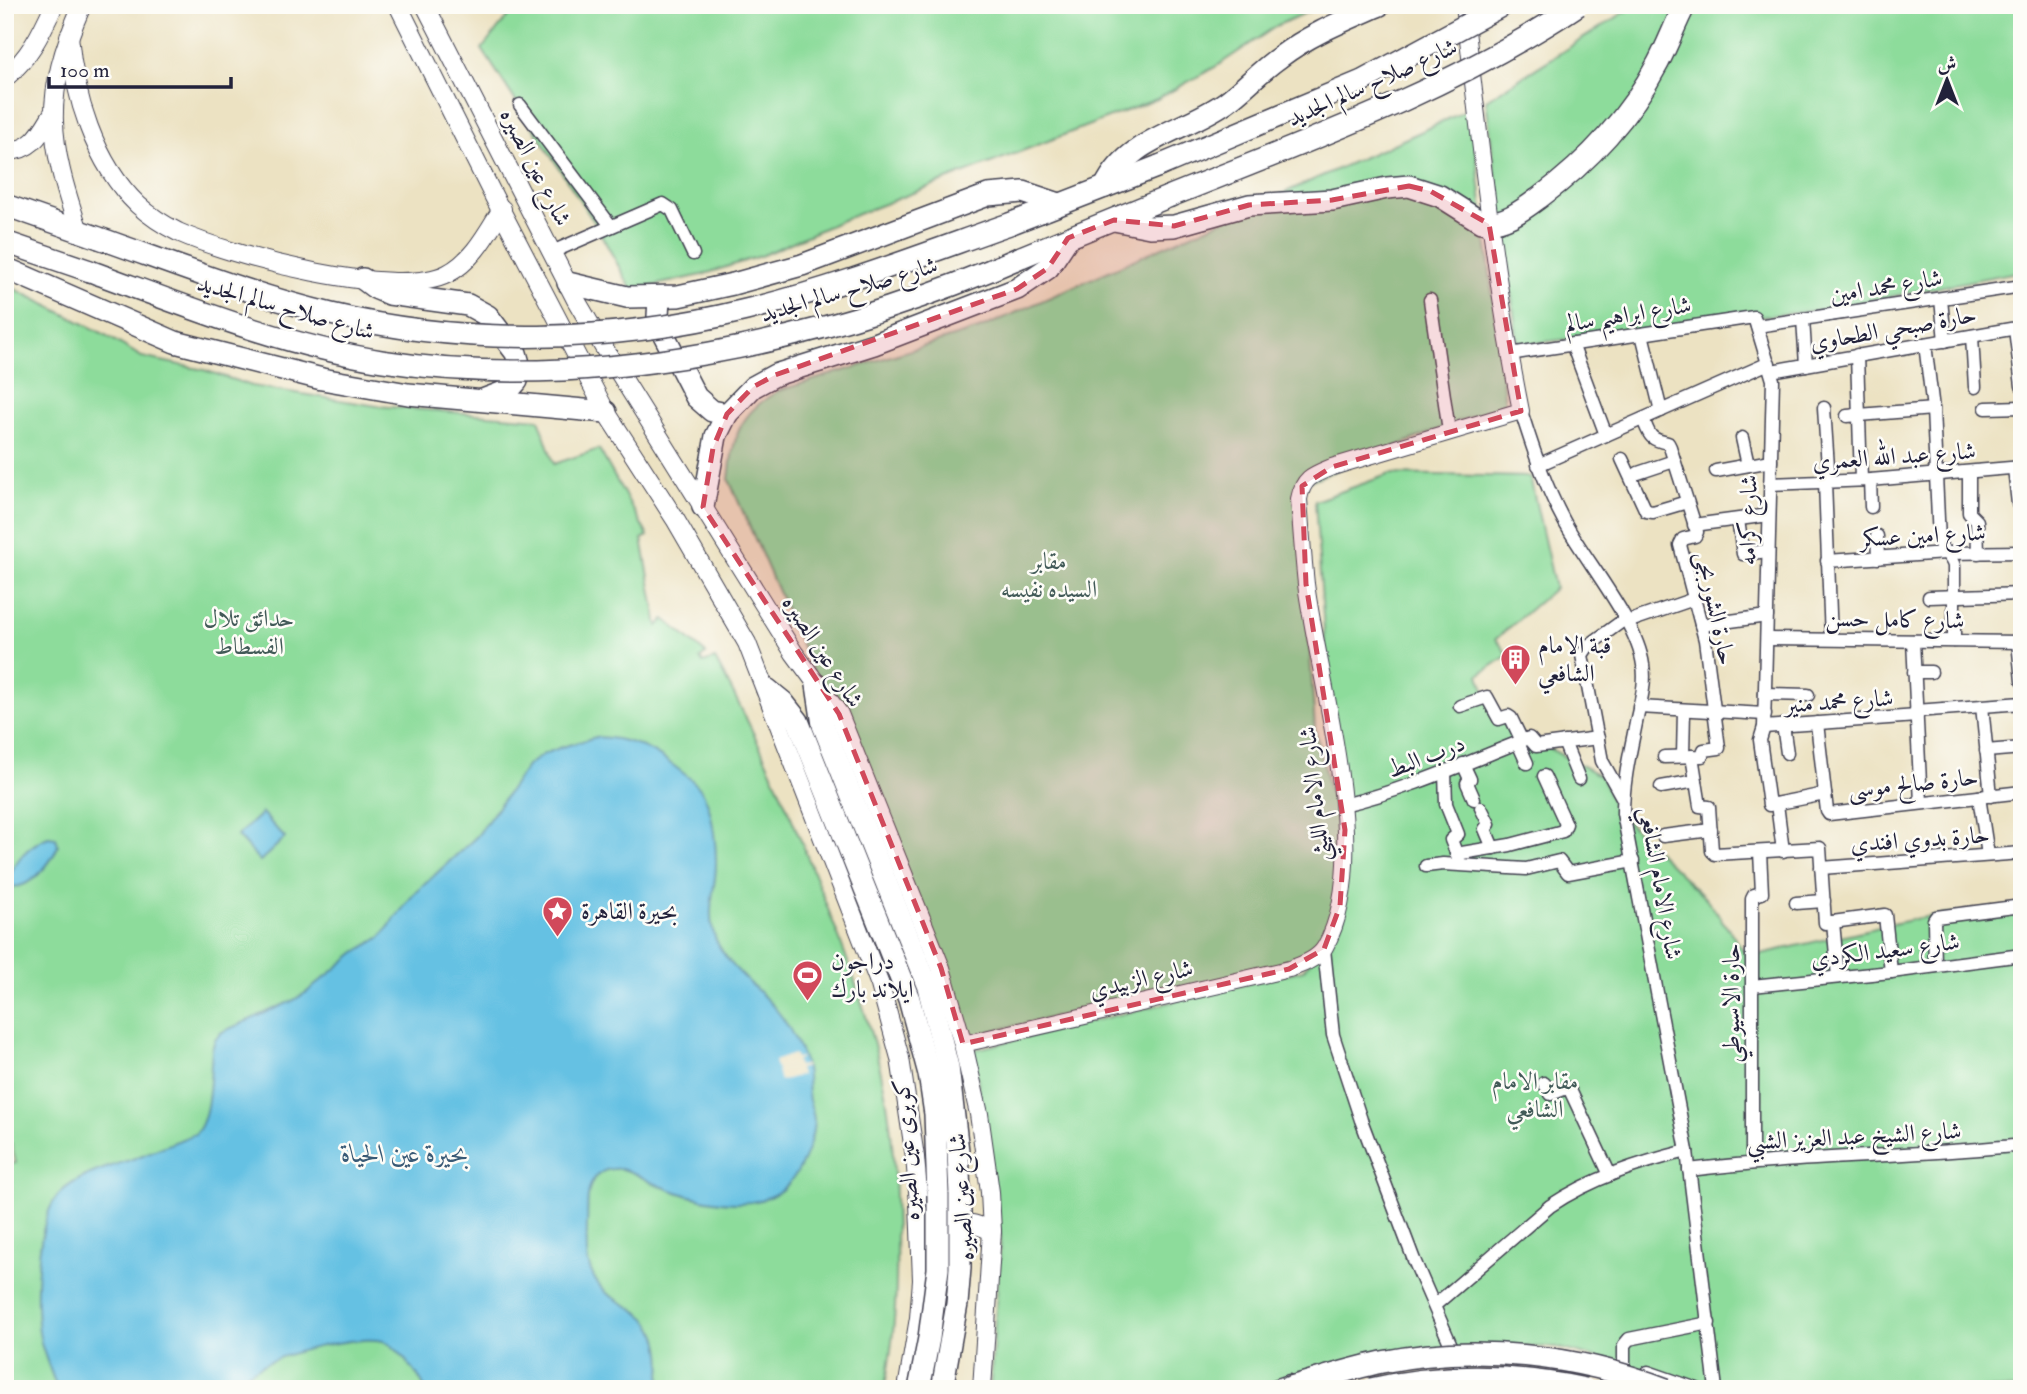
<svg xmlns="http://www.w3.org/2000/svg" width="2027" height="1394" viewBox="0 0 2027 1394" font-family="'IM FELL Double Pica',Amiri,serif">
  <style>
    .green { fill: #8ddc9b; stroke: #587f6b; stroke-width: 2 }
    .water { fill: #65c1e3; stroke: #44728f; stroke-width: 2 }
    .pier { fill: #ece2c2 }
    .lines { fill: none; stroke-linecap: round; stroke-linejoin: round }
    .street-casing { stroke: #403f4f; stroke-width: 15 }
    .secondary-casing { stroke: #403f4f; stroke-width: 18 }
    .primary-casing { stroke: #403f4f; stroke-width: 20 }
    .highway-casing { stroke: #403f4f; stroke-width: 24 }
    .street { stroke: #fff; stroke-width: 12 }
    .secondary { stroke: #fff; stroke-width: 16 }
    .primary { stroke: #fff; stroke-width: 18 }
    .highway { stroke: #fff; stroke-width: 21 }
    .highway-bridge-casing { stroke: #403f4f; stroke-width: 24; stroke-linecap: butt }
    .highway-bridge { stroke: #fff; stroke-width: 21 }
    .marked { fill: #d1495b; fill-opacity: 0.2; stroke: #d1495b; stroke-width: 5; stroke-dasharray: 14 9; stroke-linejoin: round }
    .labels { text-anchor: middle; stroke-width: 5; stroke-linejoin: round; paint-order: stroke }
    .street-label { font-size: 24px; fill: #22223b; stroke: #fdfcf7 }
    .park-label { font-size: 24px; fill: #425a58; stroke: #fdfcf7 }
    .poi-label { font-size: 24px; fill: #22223b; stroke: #fdfcf7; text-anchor: start }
    .water-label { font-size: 26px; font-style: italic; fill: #395a76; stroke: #fdfcf7 }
  </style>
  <rect width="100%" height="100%" fill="#fdfcf7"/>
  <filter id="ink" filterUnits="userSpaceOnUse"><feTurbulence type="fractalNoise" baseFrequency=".0143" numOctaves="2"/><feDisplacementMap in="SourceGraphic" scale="14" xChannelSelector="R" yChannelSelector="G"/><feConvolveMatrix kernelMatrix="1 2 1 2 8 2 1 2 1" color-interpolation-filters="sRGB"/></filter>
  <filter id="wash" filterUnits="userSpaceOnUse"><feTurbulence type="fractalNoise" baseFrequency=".00686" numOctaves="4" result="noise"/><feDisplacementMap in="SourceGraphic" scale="28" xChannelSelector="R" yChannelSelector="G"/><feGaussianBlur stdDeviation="1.57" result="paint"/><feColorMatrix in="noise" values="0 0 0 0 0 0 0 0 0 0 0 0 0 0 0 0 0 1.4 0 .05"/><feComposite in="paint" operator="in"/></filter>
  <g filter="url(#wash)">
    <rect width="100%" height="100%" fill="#ece2c2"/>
    <!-- green -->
    <g class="green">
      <polygon points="517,5 1324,5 1278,25 1217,66 1157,99 840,221 763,255 702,275 632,290 594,222 482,49"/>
      <polygon points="1636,5 2022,5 2022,271 1827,309 1518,345 1486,100"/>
      <path d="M1471,108L1505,403L1299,485L1315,730L1341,839V890L1318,950L1301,961L966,1037L943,967L729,480C733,437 738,414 778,391L979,329L1427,129Z"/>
      <path d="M5,284L102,333L142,357L204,370L252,386L377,406L539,419L554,464L599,449L648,536L642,539L658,626L665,619L706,654L700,658L703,663L715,659C754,729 786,801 815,876C845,951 875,1029 888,1109C894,1149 895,1190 896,1231C897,1284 896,1336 884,1389H5V1165L16,1163L11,1143H5Z"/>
      <polygon points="1390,474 1530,477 1555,588 1496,639 1508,655 1479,675 1494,719 1601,776 1616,811 1709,902 1748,957 1919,918 2022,905 2022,1389 1710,1389 1556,1347 1470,1347 1282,1382 1259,1389 990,1389 1001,1238 973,1050 1303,970 1344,917 1315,501"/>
    </g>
    <!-- water -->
    <g class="water">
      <path d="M596,737C627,738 649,747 674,766C683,773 694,780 701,790C714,809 718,856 715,878C712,901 707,918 716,940C729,969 759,988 778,1012C790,1027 802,1051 806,1069C808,1078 807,1087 808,1095C809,1104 814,1112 814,1121C813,1141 802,1170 788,1184C756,1218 690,1199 653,1183C640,1177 627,1167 613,1169C603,1169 593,1177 590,1187C586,1198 588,1213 587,1224C587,1240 585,1257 591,1271C603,1300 622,1299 642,1315C663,1331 665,1365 658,1389H425C420,1377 396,1344 383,1341C354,1335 276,1354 252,1371C244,1375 239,1384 232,1389H57C52,1373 45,1358 41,1343C33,1309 35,1216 61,1192C81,1174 110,1167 135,1158C155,1150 175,1142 195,1134C211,1120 210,1071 212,1050L215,1039L222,1032L292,1001L307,992L356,952L381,937L413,895L477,836L528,765L544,754L562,747Z"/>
      <polygon points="262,813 285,838 260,861 237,836"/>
      <path d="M48,837L56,838L58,846C51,863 32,888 11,887L8,881C15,859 28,846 48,837Z"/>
    </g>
    <!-- pier -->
    <polygon class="pier" points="794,1054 796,1058 802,1057 796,1061 798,1066 805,1065 806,1067 799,1069 801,1075 780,1081 774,1061"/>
  </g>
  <g filter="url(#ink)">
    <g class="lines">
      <defs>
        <g id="street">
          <polyline points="520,105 611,226"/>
          <polyline points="552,252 663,204 672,210 693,254"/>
          <polyline points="1941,299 1945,341"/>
          <polyline points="1430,300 1449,431"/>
          <polyline points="1803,319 1806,365"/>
          <polyline points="1757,326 2022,286"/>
          <polyline points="2015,329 2022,386"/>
          <polyline points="1642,334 1661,411"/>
          <polyline points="1972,336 1975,387"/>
          <polyline points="1572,344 1606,435"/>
          <path d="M1925,344L1933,409L1939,541C1941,551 1951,555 1954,566V641"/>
          <polyline points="1509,354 1754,317 1773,380 1764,727 1760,740 1769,805 1825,794"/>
          <polyline points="1857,355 1861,480"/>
          <polyline points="1771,371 2022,327"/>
          <polyline points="1824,408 1829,482"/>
          <polyline points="1986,408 2022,407"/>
          <path d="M1521,411C1533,449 1545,486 1564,521C1586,562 1637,621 1643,665C1646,683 1641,700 1637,718C1631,749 1623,780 1623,813L1687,1151L1716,1389"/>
          <polyline points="1847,416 1933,409"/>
          <path d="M1643,419C1650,436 1649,439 1668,443L1670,447L1697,532L1695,536L1683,539L1680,545L1705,640L1719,748L1704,750L1702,756L1664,757"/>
          <polyline points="1742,438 1748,465"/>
          <polyline points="1622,459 1646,511 1653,512 1687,502"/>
          <polyline points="1538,465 1769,363"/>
          <polyline points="2014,468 2018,504 2022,508"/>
          <polyline points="1716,471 1771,461"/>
          <polyline points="1969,472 1969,513 1977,521 1978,553"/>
          <polyline points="1638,473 1674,461"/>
          <polyline points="1870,480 1871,507"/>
          <polyline points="1825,482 1831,639"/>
          <polyline points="1770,484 1870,480 2022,467"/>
          <polyline points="1738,520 1743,554 1768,551"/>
          <polyline points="1694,525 1769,515"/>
          <polyline points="1877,536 1878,558"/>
          <polyline points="1827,561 1946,553 2022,552"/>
          <polyline points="1929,597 2022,594"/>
          <polyline points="1627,622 1694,599"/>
          <polyline points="1701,625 1767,616"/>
          <polyline points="1767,639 2022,642"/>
          <polyline points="1913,641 1921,803"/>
          <polyline points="2018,642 2022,681"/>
          <polyline points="1914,672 1931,672"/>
          <polyline points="1765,694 1808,695"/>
          <polyline points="1460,706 1487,697 1499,719 1508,716 1511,718 1522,741"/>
          <polyline points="1982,706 1991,796"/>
          <polyline points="1639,707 1765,714"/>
          <polyline points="1916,711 2022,703"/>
          <polyline points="1817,723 1827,811 1829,814 2022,792"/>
          <polyline points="1783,725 1787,753"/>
          <polyline points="1764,727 1917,716"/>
          <polyline points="1564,742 1579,779"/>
          <polyline points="1518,743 1527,763"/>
          <polyline points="1986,751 2022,748"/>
          <polyline points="1683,756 1684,710"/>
          <polyline points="1692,756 1700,806 1709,807 1712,851 1715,854 1820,848 1825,923 1885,915 1891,972"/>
          <polyline points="1463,764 1470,779 1467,783 1474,799"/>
          <polyline points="1445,772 1446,804 1458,834 1451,840 1459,860"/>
          <polyline points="1661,787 1696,781"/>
          <polyline points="1622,797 1602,761 1582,655 1588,646 1625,619"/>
          <polyline points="1979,797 1988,855"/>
          <polyline points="1777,804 1783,851"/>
          <path d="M1343,805C1407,790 1468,762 1529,738L1536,746L1598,738"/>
          <polyline points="1481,808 1489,824 1485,829 1493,848"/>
          <polyline points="1663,836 1711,830"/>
          <polyline points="1456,854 1510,845 1563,831 1566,824 1544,776"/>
          <polyline points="1426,866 1443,864 1526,869 1559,861 1568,873 1633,861"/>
          <polyline points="1821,868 2022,853"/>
          <polyline points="1796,903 1824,901"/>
          <polyline points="1833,922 1838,977"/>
          <polyline points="1324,949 1333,1035 1361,1120 1414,1260 1470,1389"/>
          <polyline points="1935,966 1934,920 1936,917 2022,906"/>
          <polyline points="1752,986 1891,972 2022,955"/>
          <polyline points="1544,1083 1551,1094 1567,1088 1570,1090 1610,1175"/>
          <polyline points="1752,1162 1752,899 1754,895 1762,893 1760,852"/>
          <path d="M1689,1170C1799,1156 1911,1157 2022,1145"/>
          <path d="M1435,1305L1550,1206C1592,1178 1639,1163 1687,1151"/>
          <polyline points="1624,1366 1624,1345 1629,1339 1709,1323"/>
          <polyline points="1648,1372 1697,1389"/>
          <polyline points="1266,1389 1289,1381"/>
        </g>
        <path id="secondary" d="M963,1044L1289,969C1302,965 1318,959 1325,947C1375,858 1319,683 1306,584C1303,556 1301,527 1299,499C1303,478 1312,475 1332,467L1521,411C1494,277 1480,141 1464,5"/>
        <g id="primary">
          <polyline points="398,5 494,197 606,412 675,519 747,643 880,985 900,1058 915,1157 919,1203 922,1280 919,1318 907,1389"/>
          <polyline points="425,5 576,300 610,358 794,653 839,714 941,968 963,1044 979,1114 990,1192 992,1231 982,1389"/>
          <path d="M69,36C74,95 94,163 138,205C150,216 164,225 178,232C231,256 395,300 447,274C473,261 487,233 502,209"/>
          <path d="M5,78C29,58 41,34 54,5"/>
          <path d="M5,151C32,152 41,133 53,113"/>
          <path d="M79,231C48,139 42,97 82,5"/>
          <path d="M927,1235C946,1217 971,1221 992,1231"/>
        </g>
        <g id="highway">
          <path d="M1105,187C1128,138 1185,131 1226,102C1245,88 1261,70 1280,57C1310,34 1346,20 1380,5"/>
          <polyline points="5,205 99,238"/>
          <path d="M1114,220L1150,227L1174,226L1249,205L1332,200L1387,188L1409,186L1440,196L1481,222C1502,226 1523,210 1539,198C1588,162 1629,118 1658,63C1668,44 1675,24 1685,5"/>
          <polyline points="1012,223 1159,166"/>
          <polyline points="5,242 90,271"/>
          <polyline points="1021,257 1168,197"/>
          <polyline points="5,268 175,342 322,379 408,394 606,412"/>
          <polyline points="363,279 375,288 389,294 468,305 488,316 516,353 520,367 517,381 509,390 485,399"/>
          <polyline points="568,283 627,297 678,296 733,284 802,265 988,195 1023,192 1059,204"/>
          <polyline points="659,298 658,316 662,331 696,397 712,411 727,414"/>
          <polyline points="703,507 716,436 727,414 753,387 775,375 874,344 1017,289 1048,268 1068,238"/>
          <polyline points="817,685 823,725 928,987 948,1067 958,1151 960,1194"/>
          <polyline points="767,689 783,702 798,721 909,999 929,1074 935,1114 938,1195"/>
        </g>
      </defs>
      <!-- street casing -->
      <use href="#street" class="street-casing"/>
      <!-- secondary casing -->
      <use href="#secondary" class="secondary-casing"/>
      <!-- primary casing -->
      <use href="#primary" class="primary-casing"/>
      <!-- highway casing -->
      <use href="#highway" class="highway-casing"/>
      <!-- street -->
      <use href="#street" class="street"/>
      <!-- secondary -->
      <use href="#secondary" class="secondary"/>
      <!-- primary -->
      <use href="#primary" class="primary"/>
      <!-- highway -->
      <use href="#highway" class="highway"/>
      <defs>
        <g id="highway-bridge">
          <polyline points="1159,166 1362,81 1503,5"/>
          <path d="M1168,197C1308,141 1452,89 1578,5"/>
          <path d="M99,238C176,265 252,295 331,314C465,346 612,343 746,310C837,288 924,254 1012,223"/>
          <path d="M90,271C186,306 281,345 382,361C593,394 828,342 1021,257"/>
          <polyline points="919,1389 929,1338 938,1269 938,1195"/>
          <polyline points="942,1389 957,1304 960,1268 960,1194"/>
          <path d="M1284,1389C1316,1380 1349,1369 1382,1362C1475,1343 1578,1355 1666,1389"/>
          <path d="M1371,1389C1441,1373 1514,1374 1585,1389"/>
        </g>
      </defs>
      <!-- highway-bridge casing -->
      <use href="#highway-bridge" class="highway-bridge-casing"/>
      <!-- highway-bridge -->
      <use href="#highway-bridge" class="highway-bridge"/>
    </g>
  </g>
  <!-- marked area -->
  <path class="marked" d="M1409,186L1430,191L1489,224L1521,411L1332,467L1302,486L1306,584L1345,830L1340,906L1324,949L1289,969L963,1044L941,968L839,714L703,507L713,448L727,414L753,387L775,375L1017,289L1048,268L1068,238L1114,220L1174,226L1249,205L1332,200Z"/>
  <!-- icons -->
  <defs>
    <symbol id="building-pin" viewBox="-11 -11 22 30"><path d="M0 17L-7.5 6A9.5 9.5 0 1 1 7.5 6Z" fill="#d1495b" stroke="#fdfcf7"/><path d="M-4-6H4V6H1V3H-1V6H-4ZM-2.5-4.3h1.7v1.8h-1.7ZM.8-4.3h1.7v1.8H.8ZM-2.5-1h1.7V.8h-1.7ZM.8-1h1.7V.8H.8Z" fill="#fff"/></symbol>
    <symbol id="sight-pin" viewBox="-11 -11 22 30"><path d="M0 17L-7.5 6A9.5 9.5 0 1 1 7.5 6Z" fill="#d1495b" stroke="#fdfcf7"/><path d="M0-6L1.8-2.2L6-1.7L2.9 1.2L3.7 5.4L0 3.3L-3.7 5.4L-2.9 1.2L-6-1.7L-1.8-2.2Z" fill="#fff"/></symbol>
    <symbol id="stadium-pin" viewBox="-11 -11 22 30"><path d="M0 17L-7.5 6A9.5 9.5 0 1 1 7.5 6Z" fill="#d1495b" stroke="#fdfcf7"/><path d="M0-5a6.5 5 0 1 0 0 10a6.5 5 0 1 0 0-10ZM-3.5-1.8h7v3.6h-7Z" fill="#fff"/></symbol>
  </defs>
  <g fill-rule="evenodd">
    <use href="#building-pin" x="1498" y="642" width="35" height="47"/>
    <use href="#sight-pin" x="540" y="894" width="35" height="47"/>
    <use href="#stadium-pin" x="790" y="958" width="35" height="47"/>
  </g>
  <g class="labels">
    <!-- street labels -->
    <g class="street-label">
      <text transform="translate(1372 82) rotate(-24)" y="8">شارع صلاح سالم الجديد</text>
      <text transform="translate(536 167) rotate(63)" y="8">شارع عين الصيره</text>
      <text transform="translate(1886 286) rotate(-9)" y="8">شارع محمد امين</text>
      <text transform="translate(849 289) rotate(-16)" y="8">شارع صلاح سالم الجديد</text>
      <text transform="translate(286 307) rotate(16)" y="8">شارع صلاح سالم الجديد</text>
      <text transform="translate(1628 314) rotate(-9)" y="8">شارع ابراهيم سالم</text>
      <text transform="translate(1893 328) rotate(-10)" y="8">حارة صبحي الطحاوي</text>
      <text transform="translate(1894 456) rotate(-4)" y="8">شارع عبد الله العمري</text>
      <text transform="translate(1748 520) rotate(-89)" y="8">شارع كرامه</text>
      <text transform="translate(1923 535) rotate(-3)" y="8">شارع امين عسكر</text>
      <text transform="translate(1716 608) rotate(78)" y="8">حارة الشوربجى</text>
      <text transform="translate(1895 619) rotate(1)" y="8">شارع كامل حسن</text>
      <text transform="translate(823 651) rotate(57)" y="8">شارع عين الصيره</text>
      <text transform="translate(1839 701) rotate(-4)" y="8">شارع محمد منير</text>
      <text transform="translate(1426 756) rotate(-21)" y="8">درب البط</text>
      <text transform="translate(1913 783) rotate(-6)" y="8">حارة صالح موسى</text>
      <text transform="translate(1314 794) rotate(-96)" y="8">شارع الامام الليثي</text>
      <text transform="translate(1920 839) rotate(-4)" y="8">حارة بدوي افندي</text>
      <text transform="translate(1661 883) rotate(80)" y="8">شارع الامام الشافعي</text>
      <text transform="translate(1885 950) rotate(-7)" y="8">شارع سعيد الكردي</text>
      <text transform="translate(1141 979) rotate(-13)" y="8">شارع الزبيدي</text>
      <text transform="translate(1731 1003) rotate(-90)" y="8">حارة الاسيوطي</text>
      <text transform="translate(1854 1136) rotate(-3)" y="8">شارع الشيخ عبد العزيز الشبي</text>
      <text transform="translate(906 1150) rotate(-94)" y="8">كوبرى عين الصيره</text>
      <text transform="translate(961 1197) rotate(-94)" y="8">شارع عين الصيره</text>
    </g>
    <!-- park labels -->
    <g class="park-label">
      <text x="1049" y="569">مقابر<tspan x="1049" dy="28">السيده نفيسه</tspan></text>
      <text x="249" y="626">حدائق تلال<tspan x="249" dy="28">الفسطاط</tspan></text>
      <text x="1535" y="1089">مقابر الامام<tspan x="1535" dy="28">الشافعي</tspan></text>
    </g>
    <!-- poi labels -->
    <g class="poi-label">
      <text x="1538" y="653">قبة الامام<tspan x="1538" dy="28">الشافعي</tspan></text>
      <text x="581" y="919">بحيرة القاهرة</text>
      <text x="831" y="969">دراجون<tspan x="831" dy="28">ايلاند بارك</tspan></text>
    </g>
    <!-- water labels -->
    <g class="water-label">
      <text x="405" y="1162">بحيرة عين الحياة</text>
    </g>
  </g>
  <!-- margin -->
  <rect width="2027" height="1394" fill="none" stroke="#fdfcf7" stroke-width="28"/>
  <!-- north arrow -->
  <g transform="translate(1947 80)" stroke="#fdfcf7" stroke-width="5" paint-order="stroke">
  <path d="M0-5L12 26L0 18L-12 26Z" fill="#22223b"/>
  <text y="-10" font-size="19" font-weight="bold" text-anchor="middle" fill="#22223b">ش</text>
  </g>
  <!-- scale -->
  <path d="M49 77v10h182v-10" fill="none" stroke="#22223b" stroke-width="3.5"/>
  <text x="60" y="77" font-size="21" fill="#22223b" stroke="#fdfcf7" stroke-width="5" paint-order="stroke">100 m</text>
</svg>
